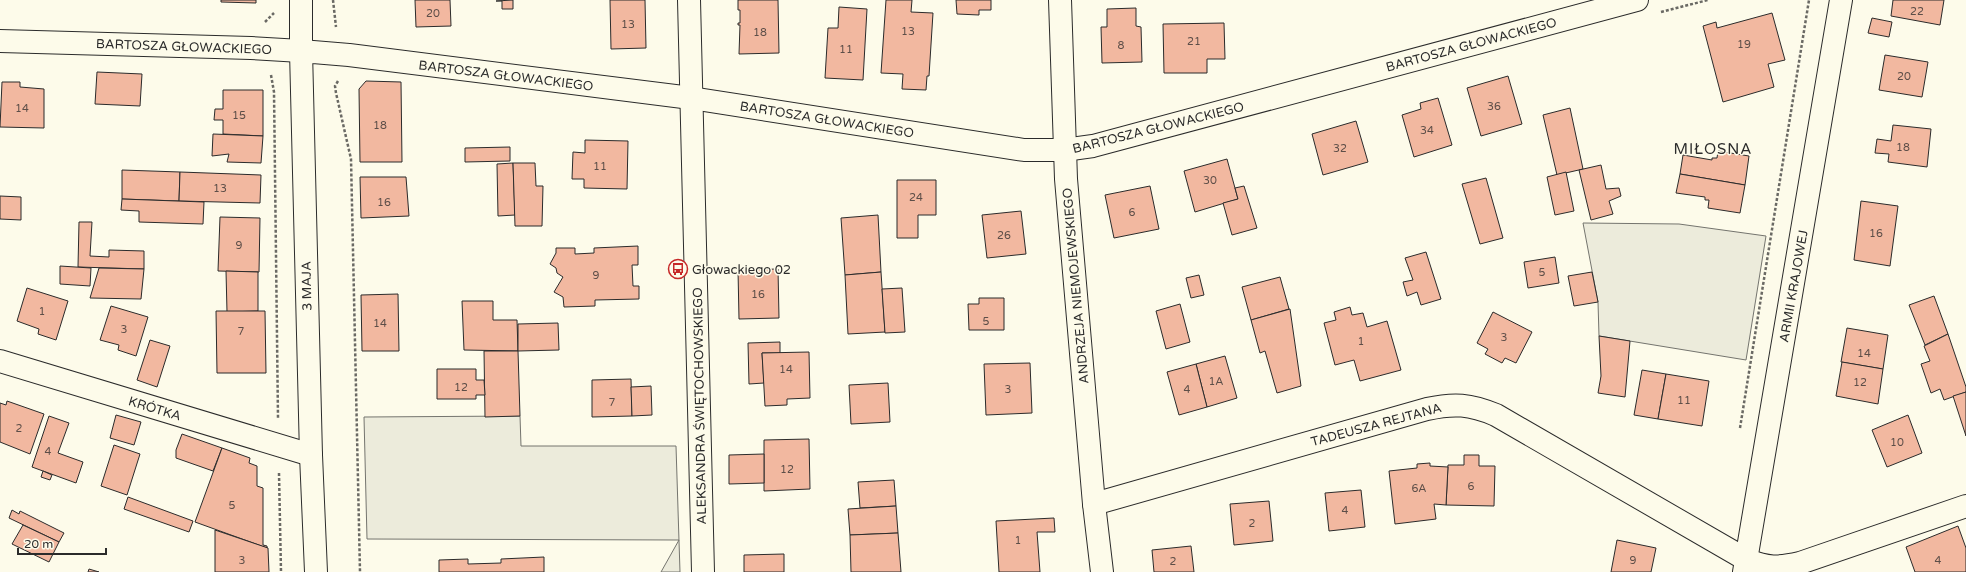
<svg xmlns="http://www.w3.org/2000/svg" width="1966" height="572" viewBox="0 0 1966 572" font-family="'Varela Round',sans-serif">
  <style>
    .green { fill: #ecebdb; stroke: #74746e }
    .building { fill: #f2b8a0; stroke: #2b2b2b }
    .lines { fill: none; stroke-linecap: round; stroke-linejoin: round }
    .minor-casing { stroke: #2b2b2b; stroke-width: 24 }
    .tertiary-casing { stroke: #2b2b2b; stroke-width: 24 }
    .path { stroke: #6a6964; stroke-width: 2.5; stroke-dasharray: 3 2; stroke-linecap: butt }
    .minor { stroke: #fdfbea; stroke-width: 22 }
    .tertiary { stroke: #fdfbea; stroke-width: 22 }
    .labels { text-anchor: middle; stroke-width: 3; stroke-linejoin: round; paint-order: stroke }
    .number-label { font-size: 11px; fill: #5d4e48 }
    .street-label { font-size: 13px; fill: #2b2b2b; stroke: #fdfbea }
    .poi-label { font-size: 13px; fill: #2b2b2b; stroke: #fdfbea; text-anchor: start }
    .quarter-label { font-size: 15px; letter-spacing: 1px; fill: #2b2b2b; stroke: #fdfbea }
  </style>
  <rect width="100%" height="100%" fill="#fdfbea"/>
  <!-- green -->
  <g class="green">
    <polygon points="1583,223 1679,224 1766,236 1746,360 1599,336 1598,302"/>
    <polygon points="520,416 521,446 676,446 680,572 661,572 679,540 367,539 364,417"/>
  </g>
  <!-- building -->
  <g class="building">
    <polygon points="221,0 256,0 256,3 221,2"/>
    <polygon points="415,0 450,0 451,26 416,27"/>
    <polygon points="513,0 513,9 502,9 502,1 496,1"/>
    <polygon points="610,0 645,0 646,48 611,49"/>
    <polygon points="738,0 778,0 779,53 739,54 740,25 738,25 738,23 740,23 740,10 738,10"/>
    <polygon points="886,0 912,0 911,12 933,13 929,76 927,76 926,90 902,89 903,74 881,73"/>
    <polygon points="956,0 991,0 991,10 979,10 979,15 957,14"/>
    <polygon points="1893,0 1944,0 1940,25 1891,16"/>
    <polygon points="839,7 867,9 863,80 825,78 828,28 838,28"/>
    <polygon points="1136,8 1136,26 1141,27 1142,62 1102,63 1101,27 1107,27 1107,9"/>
    <polygon points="1772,13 1785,60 1768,64 1774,87 1723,102 1703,26 1716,22 1717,28"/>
    <polygon points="1872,18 1892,22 1889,37 1868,33"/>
    <polygon points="1224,23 1225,59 1207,59 1207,73 1164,73 1163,24"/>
    <polygon points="1885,55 1928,62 1922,97 1879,90"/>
    <polygon points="97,72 142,74 140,106 95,104"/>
    <polygon points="1508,76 1522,124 1481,136 1467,88"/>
    <polygon points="366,81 401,82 402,162 360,162 359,89"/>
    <polygon points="2,82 20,82 20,87 44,89 44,128 0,127"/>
    <polygon points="223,90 263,90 263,136 223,134 223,120 214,120 215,109 223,109"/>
    <polygon points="1438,98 1452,145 1414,157 1402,115 1421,109 1420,103"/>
    <polygon points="1570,108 1583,169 1557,175 1543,115"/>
    <polygon points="1356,121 1368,162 1323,175 1312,134"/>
    <polygon points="1893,125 1931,129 1927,167 1888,162 1889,154 1875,153 1877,139 1891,141"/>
    <polygon points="213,134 263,136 261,163 227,162 229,154 212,156"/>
    <polygon points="585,140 628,141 627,189 584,188 584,179 572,179 573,152 585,153"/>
    <polygon points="510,147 510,161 465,162 465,148"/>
    <polygon points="1718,151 1749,156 1745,185 1680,174 1683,155 1712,160 1712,158 1717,158"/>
    <polygon points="1227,159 1238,199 1195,212 1184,171"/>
    <polygon points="513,163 515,215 498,216 497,164"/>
    <polygon points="513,163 535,163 536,186 543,186 542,226 515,226"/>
    <polygon points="1601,165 1606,189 1619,188 1621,196 1609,201 1613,214 1591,220 1579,170"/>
    <polygon points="122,170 180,172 179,201 122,199"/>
    <polygon points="180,172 261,175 260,203 179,201"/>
    <polygon points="1566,172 1574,211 1555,215 1547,177"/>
    <polygon points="1680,174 1745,185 1740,213 1708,208 1709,200 1705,200 1705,197 1676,193"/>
    <polygon points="360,177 406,177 409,216 361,218"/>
    <polygon points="1486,178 1503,238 1480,244 1462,184"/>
    <polygon points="897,180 936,180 936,215 918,215 918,238 897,238"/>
    <polygon points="1150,186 1159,229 1114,238 1105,195"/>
    <polygon points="1244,186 1257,228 1232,235 1223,203 1238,199 1235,188"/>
    <polygon points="0,196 21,197 21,220 0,219"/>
    <polygon points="122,199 204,202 203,224 139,222 139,211 121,210"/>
    <polygon points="1861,201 1898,206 1890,266 1854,260"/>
    <polygon points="1021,211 1026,254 987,258 982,215"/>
    <polygon points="878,215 881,272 845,275 841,218"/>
    <polygon points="220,217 260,218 259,272 218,271"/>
    <polygon points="79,222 92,222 90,256 109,257 109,250 144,251 144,269 78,267"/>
    <polygon points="638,246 638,265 632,265 633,286 639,286 639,299 595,300 595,306 564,307 563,297 554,292 563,277 557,273 556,268 550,264 556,253 556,248 575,248 575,254 594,253 594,248"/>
    <polygon points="1426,252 1441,299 1421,305 1417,292 1407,296 1403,282 1413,280 1405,258"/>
    <polygon points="1555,257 1559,283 1528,288 1524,262"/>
    <polygon points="60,266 91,268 90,286 60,284"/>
    <polygon points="99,268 144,269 141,299 90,298"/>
    <polygon points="778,269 779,318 739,319 738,270"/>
    <polygon points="226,271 258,272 258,311 227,312"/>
    <polygon points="881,272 885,332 848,334 845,275"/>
    <polygon points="1592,272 1598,302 1574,306 1568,276"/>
    <polygon points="1199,275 1204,295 1191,298 1186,278"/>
    <polygon points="1280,277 1289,309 1251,320 1242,287"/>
    <polygon points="27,288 68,301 56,340 38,334 39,329 17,321"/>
    <polygon points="902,288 905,332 885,333 882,289"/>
    <polygon points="398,294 399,351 362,351 361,295"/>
    <polygon points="1934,296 1948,334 1925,345 1909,305"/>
    <polygon points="979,298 1004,298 1004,330 969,330 968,304 979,304"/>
    <polygon points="462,301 493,301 493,320 517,320 518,351 464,350"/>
    <polygon points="1180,304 1190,342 1166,349 1156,311"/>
    <polygon points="111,306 148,317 136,356 118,350 119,345 100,340"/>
    <polygon points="1350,307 1352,315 1363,313 1367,327 1387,321 1401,370 1360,381 1354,360 1335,365 1324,323 1336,320 1334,312"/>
    <polygon points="1290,309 1301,386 1277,393 1265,351 1260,353 1251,320"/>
    <polygon points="216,311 265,311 266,373 217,373"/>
    <polygon points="1493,312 1532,332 1516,363 1505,358 1502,363 1485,354 1488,349 1477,343"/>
    <polygon points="558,323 559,350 518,351 518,324"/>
    <polygon points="1847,328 1888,335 1883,369 1841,362"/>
    <polygon points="1948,334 1966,387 1966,392 1944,400 1940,389 1931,393 1921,364 1930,361 1924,346"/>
    <polygon points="1599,336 1630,341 1625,397 1598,393 1601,376"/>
    <polygon points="150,340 170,346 157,387 137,380"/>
    <polygon points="780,342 780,353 762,353 764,383 749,384 748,343"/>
    <polygon points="484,351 518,351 520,416 485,417"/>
    <polygon points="809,352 810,398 787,399 787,405 765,406 762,353"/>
    <polygon points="1225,356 1237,398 1207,407 1196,364"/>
    <polygon points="1842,362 1883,369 1878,404 1836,396"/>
    <polygon points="1030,363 1032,413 986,415 984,364"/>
    <polygon points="1196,364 1207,407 1179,415 1167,372"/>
    <polygon points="437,369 476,369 476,380 484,380 485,395 476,395 476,399 437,399"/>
    <polygon points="1642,370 1666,374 1658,419 1634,415"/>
    <polygon points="1666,374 1709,381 1702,426 1658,419"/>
    <polygon points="631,379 632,416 592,417 592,380"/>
    <polygon points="888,383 890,422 851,424 849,385"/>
    <polygon points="651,386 652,415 632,416 631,387"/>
    <polygon points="1966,392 1966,436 1953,396"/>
    <polygon points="7,401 44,414 30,454 0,442 0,403 6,405"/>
    <polygon points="116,415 141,422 134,445 110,438"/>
    <polygon points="1908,415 1922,453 1887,467 1872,430"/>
    <polygon points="49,416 69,423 58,453 83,462 76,483 32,467"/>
    <polygon points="182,434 222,448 213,471 176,458 176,450"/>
    <polygon points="809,439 810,489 764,491 764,440"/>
    <polygon points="114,445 140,454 127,495 101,486"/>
    <polygon points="222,448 250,458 249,463 257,466 257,486 263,488 263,545 267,546 267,548 195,522"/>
    <polygon points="764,454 764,483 729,484 729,455"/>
    <polygon points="1464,455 1479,455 1479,466 1495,466 1494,506 1446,505 1448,465 1464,465"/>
    <polygon points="1430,463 1430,466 1448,467 1446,505 1434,504 1436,519 1395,524 1389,471 1417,468 1417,464"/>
    <polygon points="43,471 52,475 50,480 41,477"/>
    <polygon points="894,480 896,506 860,508 858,482"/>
    <polygon points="1361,490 1365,527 1329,531 1325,493"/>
    <polygon points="128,497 193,521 189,532 124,509"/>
    <polygon points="1269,501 1273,541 1234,545 1230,504"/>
    <polygon points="896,506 898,533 850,535 848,509"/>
    <polygon points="12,510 19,514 20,511 64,533 59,542 9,518"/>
    <polygon points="1054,518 1055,532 1037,532 1040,572 999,572 996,521"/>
    <polygon points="23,525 59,542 49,562 12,544"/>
    <polygon points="1958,526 1966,548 1966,572 1915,572 1906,547"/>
    <polygon points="215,530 268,548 269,572 215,572"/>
    <polygon points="898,533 901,572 851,572 850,535"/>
    <polygon points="1617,540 1656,548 1651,572 1611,572"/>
    <polygon points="1191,546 1194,572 1154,572 1152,550"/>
    <polygon points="784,554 784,572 744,572 744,555"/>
    <polygon points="544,557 544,572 439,572 439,560 468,559 468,564 501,563 501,559"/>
    <polygon points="89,569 99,572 88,572"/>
  </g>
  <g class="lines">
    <defs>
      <g id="minor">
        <polyline points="689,0 703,572"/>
        <polyline points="1060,0 1066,179 1094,504 1102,572"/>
        <polyline points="0,361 311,455"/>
        <path d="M1094,504L1427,409C1454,403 1470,404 1496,415L1747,560C1768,568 1778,568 1800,563L1966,506"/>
        <polyline points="316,572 311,455 301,51 349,55 691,98 1024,150 1064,150 1093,146 1637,0"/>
        <polyline points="1744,572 1841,0"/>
      </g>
      <polyline id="tertiary" points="0,41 251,48 301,51 301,0"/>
    </defs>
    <!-- minor casing -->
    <use href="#minor" class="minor-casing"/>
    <!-- tertiary casing -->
    <use href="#tertiary" class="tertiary-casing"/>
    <!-- path -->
    <g class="path">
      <polyline points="333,0 336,27"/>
      <polyline points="1661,12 1708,0"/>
      <polyline points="265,22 274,13"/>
      <polyline points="271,75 274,92 278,418"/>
      <polyline points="338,81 335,86 336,93 351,159 360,572"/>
      <polyline points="1740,428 1809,0"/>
      <polyline points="279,473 281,572"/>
    </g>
    <!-- minor -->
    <use href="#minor" class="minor"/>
    <!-- tertiary -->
    <use href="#tertiary" class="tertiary"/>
  </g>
  <!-- icons -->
  <defs>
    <symbol id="bus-ring" viewBox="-11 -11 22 22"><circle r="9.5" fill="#fdfbea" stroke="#c62828" stroke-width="1.5"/><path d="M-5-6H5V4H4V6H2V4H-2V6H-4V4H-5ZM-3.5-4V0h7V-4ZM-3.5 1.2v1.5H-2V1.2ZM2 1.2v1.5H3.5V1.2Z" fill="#c62828"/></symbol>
  </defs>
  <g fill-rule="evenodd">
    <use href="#bus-ring" x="667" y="258" width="22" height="22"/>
  </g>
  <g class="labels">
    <!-- number labels -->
    <g class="number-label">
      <text x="1917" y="15">22</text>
      <text x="433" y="17">20</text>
      <text x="628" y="28">13</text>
      <text x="908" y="35">13</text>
      <text x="760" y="36">18</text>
      <text x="1194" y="45">21</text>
      <text x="1744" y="48">19</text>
      <text x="1121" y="49">8</text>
      <text x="846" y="53">11</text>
      <text x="1904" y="80">20</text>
      <text x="1494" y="110">36</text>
      <text x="22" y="112">14</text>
      <text x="239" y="119">15</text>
      <text x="380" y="129">18</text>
      <text x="1427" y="134">34</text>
      <text x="1903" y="151">18</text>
      <text x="1340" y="152">32</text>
      <text x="600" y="170">11</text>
      <text x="1210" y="184">30</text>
      <text x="220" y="192">13</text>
      <text x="916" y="201">24</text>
      <text x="384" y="206">16</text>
      <text x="1132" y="216">6</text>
      <text x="1876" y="237">16</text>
      <text x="1004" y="239">26</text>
      <text x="239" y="249">9</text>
      <text x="1542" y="276">5</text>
      <text x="596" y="279">9</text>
      <text x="758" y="298">16</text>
      <text x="42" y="315">1</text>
      <text x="986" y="325">5</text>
      <text x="380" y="327">14</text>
      <text x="124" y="333">3</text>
      <text x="241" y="335">7</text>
      <text x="1504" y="341">3</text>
      <text x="1361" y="345">1</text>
      <text x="1864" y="357">14</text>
      <text x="786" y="373">14</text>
      <text x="1216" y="385">1A</text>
      <text x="1860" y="386">12</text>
      <text x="461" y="391">12</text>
      <text x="1008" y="393">3</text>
      <text x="1187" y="393">4</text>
      <text x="1684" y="404">11</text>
      <text x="612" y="406">7</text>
      <text x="19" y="432">2</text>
      <text x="1897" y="446">10</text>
      <text x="48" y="455">4</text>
      <text x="787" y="473">12</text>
      <text x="1471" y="490">6</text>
      <text x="1419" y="492">6A</text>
      <text x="232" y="509">5</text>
      <text x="1345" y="514">4</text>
      <text x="1252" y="527">2</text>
      <text x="1018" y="544">1</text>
      <text x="242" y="564">3</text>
      <text x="1633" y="564">9</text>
      <text x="1938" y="564">4</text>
      <text x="1173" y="565">2</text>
    </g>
    <!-- street labels -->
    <g class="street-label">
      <text transform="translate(1471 44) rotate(-15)" y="5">BARTOSZA GŁOWACKIEGO</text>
      <text transform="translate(184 46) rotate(2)" y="5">BARTOSZA GŁOWACKIEGO</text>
      <text transform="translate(506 75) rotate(7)" y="5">BARTOSZA GŁOWACKIEGO</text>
      <text transform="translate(827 119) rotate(9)" y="5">BARTOSZA GŁOWACKIEGO</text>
      <text transform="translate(1158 127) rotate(-14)" y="5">BARTOSZA GŁOWACKIEGO</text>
      <text transform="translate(306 286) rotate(-91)" y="5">3 MAJA</text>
      <text transform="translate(1075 286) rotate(-95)" y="5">ANDRZEJA NIEMOJEWSKIEGO</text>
      <text transform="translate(1793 286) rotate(-80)" y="5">ARMII KRAJOWEJ</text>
      <text transform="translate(699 406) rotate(-91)" y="5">ALEKSANDRA ŚWIĘTOCHOWSKIEGO</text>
      <text transform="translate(155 408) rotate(17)" y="5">KRÓTKA</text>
      <text transform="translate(1376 424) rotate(-15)" y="5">TADEUSZA REJTANA</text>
    </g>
    <!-- poi labels -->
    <g class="poi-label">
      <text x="692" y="274">Głowackiego 02</text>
    </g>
    <!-- quarter labels -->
    <g class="quarter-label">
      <text x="1713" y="154">MIŁOSNA</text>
    </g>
  </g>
  <!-- scale -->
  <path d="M18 548v6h88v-6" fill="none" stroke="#2b2b2b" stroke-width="2"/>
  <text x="24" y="548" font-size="12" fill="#2b2b2b" stroke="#fdfbea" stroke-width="3" paint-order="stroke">20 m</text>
</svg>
